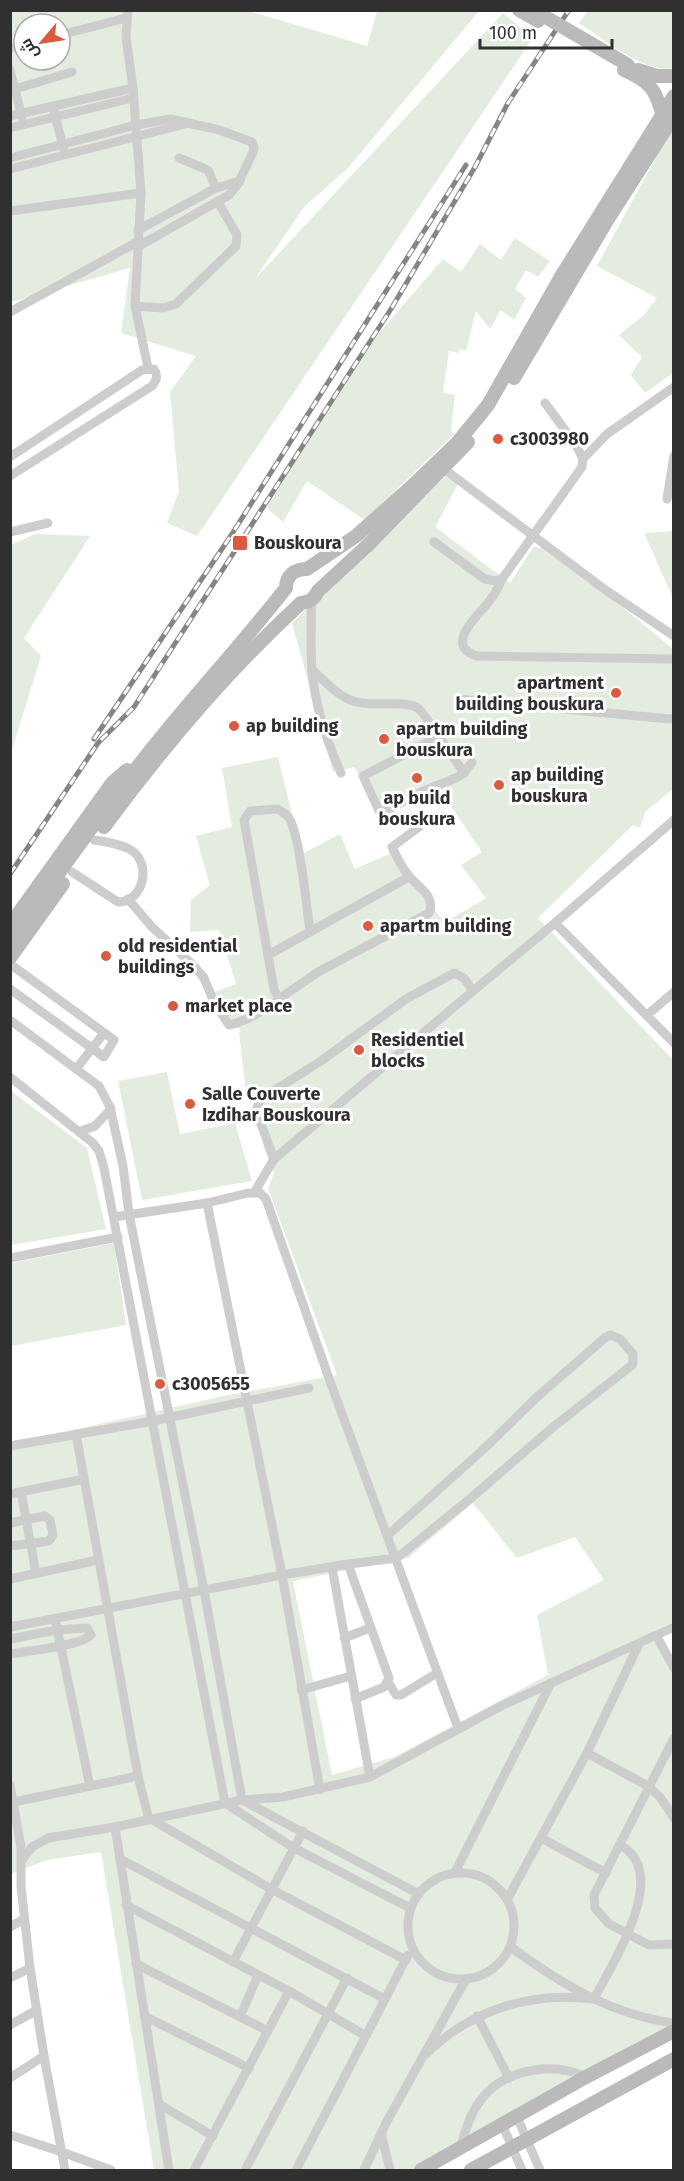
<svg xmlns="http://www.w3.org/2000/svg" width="684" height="2181" viewBox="0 0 684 2181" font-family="'Fira Sans',Cairo,sans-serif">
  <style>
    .green { fill: #e3ecdf; fill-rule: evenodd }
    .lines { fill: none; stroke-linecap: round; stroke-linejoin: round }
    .street { stroke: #cdcdcd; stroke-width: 9 }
    .secondary { stroke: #bababa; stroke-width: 14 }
    .rail-casing { stroke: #858585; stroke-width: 5 }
    .rail { stroke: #fff; stroke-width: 3; stroke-dasharray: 9; stroke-linecap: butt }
    .secondary-bridge { stroke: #bababa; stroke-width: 14 }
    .poi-dot { fill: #dc5a3e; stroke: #fff; stroke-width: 2 }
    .labels { text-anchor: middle; stroke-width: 6; stroke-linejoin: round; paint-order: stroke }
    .poi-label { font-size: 18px; font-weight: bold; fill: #303030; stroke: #fff; text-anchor: start }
  </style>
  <rect width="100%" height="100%" fill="#fff"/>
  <!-- green -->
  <g class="green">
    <path d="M11,11H249L367,46L377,11H479L348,168L304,207L255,279L503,13L533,38L197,536L167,523L179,491L170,392L196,356L121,333L130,268L11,302ZM24,24H60V60H24Z"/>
    <path d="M588,11H673V69C640,71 607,41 579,23Z"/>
    <polygon points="672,128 673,373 645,393 631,375 642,357 619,335 645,314 657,298 597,266"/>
    <polygon points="515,238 550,261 538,277 526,270 515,289 526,298 514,320 501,310 490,329 476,311 466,351 460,349 459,353 449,351 443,393 455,395 451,431 454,434 365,520 307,481 283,522 267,508 286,476 379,333 443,259 461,272 480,244 501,260"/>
    <path d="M448,474L459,482L435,527L510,583L534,546L539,549L544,542L673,649V789L645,812L640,828L633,825L538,918L673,1060L674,1622L653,1631L673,1669V2029L417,2170H154L101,1852L47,1860L11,1874V1444L224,1396L337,1375L268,1188L274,1173L264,1148L256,1095L247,1101L239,1032L241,1031L209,994L236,984L219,930L190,932L191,900L210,885L196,836L232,827L222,768L278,757L302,854L340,834L355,869L396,851L444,923L486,898L461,865L482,852L437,786L386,812L354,767L333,772L292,623ZM473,1503L517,1558L575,1537L604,1580L537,1615L548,1675L394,1757L332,1775L293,1581L408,1558Z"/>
    <polygon points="673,531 674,531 673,598 644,533"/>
    <polygon points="35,534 90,536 24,638 41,656 11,753 11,545"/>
    <polygon points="167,1072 180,1134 235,1123 252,1181 142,1200 118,1081"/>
    <polygon points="11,1091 87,1148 106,1229 11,1245"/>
    <polygon points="114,1243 126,1325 11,1346 11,1263"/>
  </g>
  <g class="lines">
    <!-- street -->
    <g class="street">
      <polyline points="128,10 126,37 133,88 141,193 135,306 148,368"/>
      <polyline points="60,35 126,18"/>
      <polyline points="10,48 24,44"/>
      <polyline points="10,70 22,117"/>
      <polyline points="15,89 72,72"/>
      <polyline points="54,111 64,150"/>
      <polyline points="10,116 133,88"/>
      <polyline points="10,128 133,98"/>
      <polyline points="10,158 136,125 171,119 219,130 252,142 254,148 253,152 238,184 229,195 139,246"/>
      <polyline points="179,158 208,170 216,188"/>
      <polyline points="10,169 189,123"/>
      <polyline points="10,211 141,193"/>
      <polyline points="138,230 216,188 240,181"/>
      <polyline points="135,306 163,308 176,304 236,246 237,235 218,202"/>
      <polyline points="10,312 139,241"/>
      <polyline points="545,403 576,445 583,459"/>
      <path d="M10,457L142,370L154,369C158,376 157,380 152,386L10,476"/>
      <polyline points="444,469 607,591 674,636"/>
      <polyline points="667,499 674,456"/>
      <polyline points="10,532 48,523"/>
      <polyline points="434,542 485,579 496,581 502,579 582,467 583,459 607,434 674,387"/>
      <path d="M502,579C499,586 495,594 490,600C480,615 442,644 477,656L674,659"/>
      <path d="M311,600C312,623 310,647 312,670C315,706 326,740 341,773"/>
      <path d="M312,670C324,680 337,696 353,701C372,708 401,699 418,708C424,712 456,762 464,773"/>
      <polyline points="459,699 670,719 674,718"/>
      <polyline points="438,737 363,776 379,811 386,811 421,792 456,778 464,773 472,762"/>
      <path d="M72,872L118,902C144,902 152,863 131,850C121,844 106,842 94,840"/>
      <path d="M128,899L152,927L193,965L204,978L214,1002L229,1025C248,1021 263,1010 279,999L274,989L244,820L250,811L278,809C282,812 286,814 289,818C300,835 307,909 310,932"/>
      <polyline points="555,923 674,1043"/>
      <polyline points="268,955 409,877"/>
      <polyline points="10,964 114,1040 104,1057 10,989"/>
      <polyline points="473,991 555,923 674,820"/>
      <path d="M279,999L318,972L429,913C436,896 419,888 410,877C402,869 397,857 392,847L419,827"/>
      <polyline points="647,1015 674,992"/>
      <polyline points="10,1020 99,1086 110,1107 123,1166 129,1214 204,1590 242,1800 417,1893"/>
      <polyline points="76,1069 104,1033"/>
      <polyline points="10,1077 93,1143 99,1151 104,1168 225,1803 294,1848 410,1908"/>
      <polyline points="81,1131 95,1126 111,1109"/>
      <polyline points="254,1193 274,1159 473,991 464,978 454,973 406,999 321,1061 267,1095 259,1102 256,1111 274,1159"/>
      <polyline points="207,1203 282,1575 320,1790"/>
      <polyline points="114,1217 207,1203 248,1193 260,1193 266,1199 331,1384 458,1728"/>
      <polyline points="10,1258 118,1237"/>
      <polyline points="76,1434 138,1776 149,1820"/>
      <polyline points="10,1446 153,1421 309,1388"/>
      <polyline points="21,1492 36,1573"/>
      <polyline points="10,1494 84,1479"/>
      <polyline points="10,1523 45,1516 50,1520 53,1535 49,1541 10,1546"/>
      <polyline points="348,1564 389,1678 384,1687 355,1699"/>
      <polyline points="332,1567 370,1777"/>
      <polyline points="10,1579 98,1560"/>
      <polyline points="55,1619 90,1786"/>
      <polyline points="10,1627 282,1575 348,1564 397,1558 471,1498 552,1428 627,1369 633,1364 633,1354 620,1339 611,1335 606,1337 537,1397 486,1447 388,1535"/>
      <polyline points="656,1635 674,1668"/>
      <polyline points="344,1638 370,1628"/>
      <path d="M10,1639L57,1630L87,1628L91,1635C80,1646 28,1651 10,1654"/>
      <polyline points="388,1682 396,1695 401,1695 437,1673"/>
      <polyline points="301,1690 351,1676"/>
      <polyline points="674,1738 594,1895 595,1908 609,1924 649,1945 674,1944"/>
      <polyline points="587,1753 648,1786 660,1797 674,1818"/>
      <polyline points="10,1785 21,1847 21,1886 30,1968 44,2056 65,2170"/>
      <polyline points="14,1802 138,1776"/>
      <polyline points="151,1819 271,1889 406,1960"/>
      <polyline points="115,1827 169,2170"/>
      <polyline points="541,1838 606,1873"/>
      <polyline points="120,1859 385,1999"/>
      <polyline points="22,1860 32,1847 48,1838 115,1827 242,1800 283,1797 370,1777 501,1706 674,1627"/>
      <polyline points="455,1872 551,1683"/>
      <circle cx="461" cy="1926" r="53"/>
      <polyline points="508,1898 587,1753 639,1644"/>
      <polyline points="126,1905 289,1991 366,2036"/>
      <polyline points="10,1927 24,1919"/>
      <path d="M511,1947C560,1983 611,2015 674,2023"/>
      <polyline points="233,1962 303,1831"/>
      <polyline points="136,1964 268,2031"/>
      <polyline points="10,1978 30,1968"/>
      <polyline points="144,2016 249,2068"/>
      <polyline points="477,2016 509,2078"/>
      <polyline points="240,2017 258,1975"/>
      <polyline points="10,2025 37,2010"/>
      <path d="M425,2055C470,2010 531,1991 594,1999C612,1964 672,1872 620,1845"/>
      <polyline points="10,2078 44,2056"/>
      <polyline points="159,2104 213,2136"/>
      <polyline points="517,2117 540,2170"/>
      <polyline points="502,2124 522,2170"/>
      <polyline points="381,2133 390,2170"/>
      <polyline points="10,2135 62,2152 111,2170"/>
      <path d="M460,2149C465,2132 469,2116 480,2101C503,2069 552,2061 586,2077"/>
      <polyline points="194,2170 289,1991"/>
      <polyline points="245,2170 347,1978"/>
      <polyline points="296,2170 408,1955"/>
      <polyline points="364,2170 386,2123 466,1979"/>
    </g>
    <!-- secondary -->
    <g class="secondary">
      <polyline points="519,10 538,21"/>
      <path d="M624,70C648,81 655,87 662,113"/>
      <polyline points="638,70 657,76 674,76"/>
      <polyline points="514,378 608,219 674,116"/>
      <path d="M104,827C163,747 228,670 301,603C310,602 314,599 318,591L369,544L468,442"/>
      <polyline points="10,925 112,783 127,770"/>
      <path d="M10,940C61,872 108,801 163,735C203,686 246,639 286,588C286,576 294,569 307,569L356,536L410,488L457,443L488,405L562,275L674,96"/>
      <polyline points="10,958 63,884"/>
      <polyline points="421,2170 586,2077 674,2031"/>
      <polyline points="471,2170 674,2059"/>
    </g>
    <defs>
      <g id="rail">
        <polyline points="94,739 230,537 466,165"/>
        <polyline points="10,874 98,743 134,707 391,309 475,167 508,103 569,10"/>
      </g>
    </defs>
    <!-- rail casing -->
    <use href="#rail" class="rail-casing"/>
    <!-- rail -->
    <use href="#rail" class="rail"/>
    <!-- secondary-bridge -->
    <polyline class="secondary-bridge" points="542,15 628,65"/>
  </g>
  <!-- markers -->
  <g class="poi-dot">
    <circle cx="498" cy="439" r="6"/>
    <rect x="232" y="535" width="16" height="16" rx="3"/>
    <circle cx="616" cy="693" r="6"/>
    <circle cx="234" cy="726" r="6"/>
    <circle cx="384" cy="739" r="6"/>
    <circle cx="417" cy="778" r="6"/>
    <circle cx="499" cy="785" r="6"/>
    <circle cx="368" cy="926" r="6"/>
    <circle cx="106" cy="956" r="6"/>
    <circle cx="173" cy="1006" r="6"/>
    <circle cx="359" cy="1050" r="6"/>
    <circle cx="190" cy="1104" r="6"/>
    <circle cx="160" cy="1384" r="6"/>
  </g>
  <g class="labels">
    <!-- poi labels -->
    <g class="poi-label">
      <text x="510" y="445">c3003980</text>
      <text x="254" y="549">Bouskoura</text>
      <text x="604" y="689" text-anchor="end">apartment<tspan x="604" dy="21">building bouskura</tspan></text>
      <text x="246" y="732">ap building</text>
      <text x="396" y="735">apartm building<tspan x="396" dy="21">bouskura</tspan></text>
      <text x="511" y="781">ap building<tspan x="511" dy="21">bouskura</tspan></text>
      <text x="417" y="804" text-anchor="middle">ap build<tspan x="417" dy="21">bouskura</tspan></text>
      <text x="380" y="932">apartm building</text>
      <text x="118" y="952">old residential<tspan x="118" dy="21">buildings</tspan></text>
      <text x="185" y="1012">market place</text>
      <text x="371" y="1046">Residentiel<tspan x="371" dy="21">blocks</tspan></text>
      <text x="202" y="1100">Salle Couverte<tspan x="202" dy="21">Izdihar Bouskoura</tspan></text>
      <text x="172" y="1390">c3005655</text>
    </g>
  </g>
  <!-- border -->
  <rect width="684" height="2181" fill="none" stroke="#303030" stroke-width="24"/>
  <!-- north arrow -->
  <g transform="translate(42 42) rotate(241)"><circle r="28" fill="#ffffff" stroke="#acacac" stroke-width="1.5"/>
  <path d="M0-4.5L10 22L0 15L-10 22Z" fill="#dc5a3e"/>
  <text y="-9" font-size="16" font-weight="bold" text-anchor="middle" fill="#303030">ش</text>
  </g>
  <!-- scale -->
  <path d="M480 39v9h132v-9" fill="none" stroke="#303030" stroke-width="3"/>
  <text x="489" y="39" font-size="18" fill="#303030" stroke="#ffffff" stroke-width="4.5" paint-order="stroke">100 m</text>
</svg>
